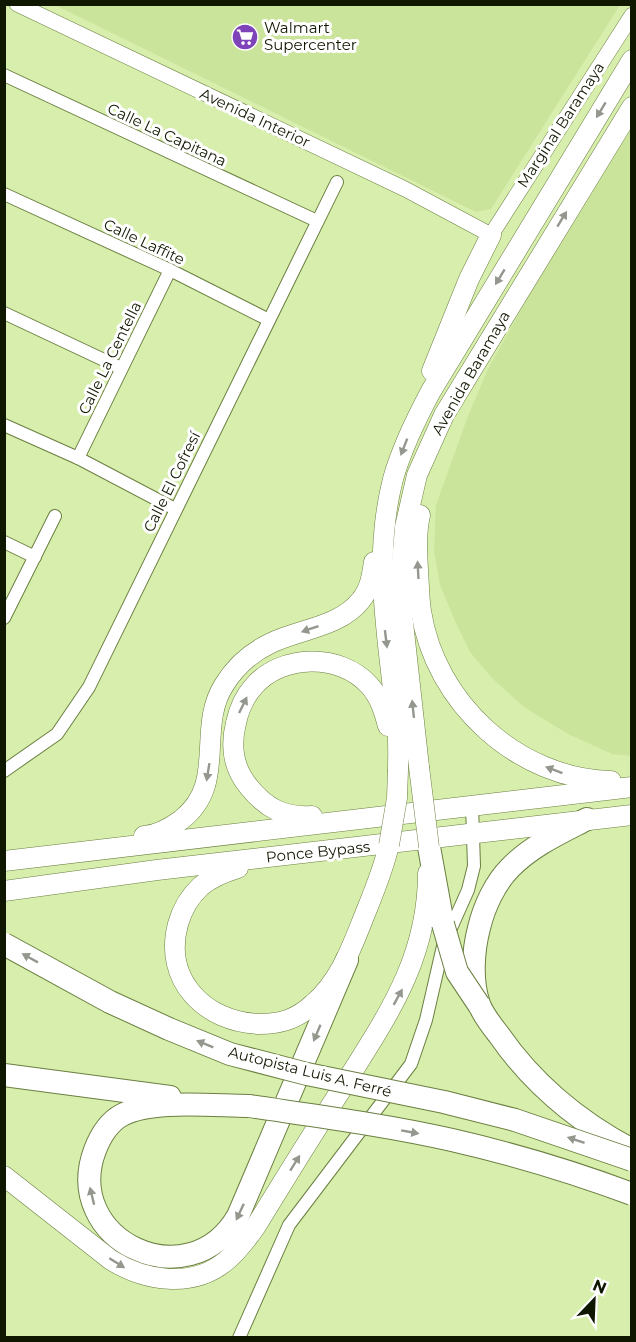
<svg xmlns="http://www.w3.org/2000/svg" width="636" height="1342" viewBox="0 0 636 1342" font-family="Montserrat,sans-serif">
  <style>
    .built { fill: #cbe49b }
    .lines { fill: none; stroke-linecap: round; stroke-linejoin: round }
    .minor-casing { stroke: #6b7f41; stroke-width: 14 }
    .tertiary-casing { stroke: #6b7f41; stroke-width: 16 }
    .trunk-casing { stroke: #6b7f41; stroke-width: 21 }
    .motorway-casing { stroke: #6b7f41; stroke-width: 24 }
    .minor { stroke: #fff; stroke-width: 12 }
    .tertiary { stroke: #fff; stroke-width: 15 }
    .trunk { stroke: #fff; stroke-width: 20 }
    .motorway { stroke: #fff; stroke-width: 22 }
    .trunk-bridge-casing { stroke: #6b7f41; stroke-width: 21; stroke-linecap: butt }
    .motorway-bridge-casing { stroke: #6b7f41; stroke-width: 24; stroke-linecap: butt }
    .trunk-bridge { stroke: #fff; stroke-width: 20 }
    .motorway-bridge { stroke: #fff; stroke-width: 22 }
    .oneway { fill: #93978d }
    .labels { text-anchor: middle; stroke-width: 6; stroke-linejoin: round; paint-order: stroke }
    .poi-label { font-size: 15px; fill: #101701; stroke: #fff; text-anchor: start }
    .street-label { font-size: 15px; fill: #101701; stroke: #fff }
  </style>
  <rect width="100%" height="100%" fill="#d7eeac"/>
  <!-- built -->
  <g class="built">
    <polygon points="55,5 620,5 491,209 476,212"/>
    <polygon points="631,128 631,756 612,754 568,734 524,707 492,678 470,652 455,621 440,585 434,551 436,505 468,416 488,369 552,254"/>
  </g>
  <g class="lines">
    <defs>
      <g id="minor">
        <polyline points="4,75 317,221"/>
        <polyline points="4,194 170,270 269,320"/>
        <polyline points="4,313 121,368"/>
        <polyline points="4,425 78,458 175,509"/>
        <polyline points="78,458 170,270"/>
        <polyline points="4,542 35,557"/>
        <polyline points="4,618 55,516"/>
        <polyline points="4,771 57,734 89,687 337,182"/>
        <polyline points="239,1338 289,1225 411,1064 426,1020 443,946 468,890 474,866 472,805"/>
      </g>
      <polyline id="tertiary" points="17,4 405,189 491,235 632,15"/>
      <g id="trunk">
        <polyline points="432,371 469,279 491,235"/>
        <path d="M420,515C416,533 417,551 418,570C419,584 419,598 421,611C435,703 518,779 611,781"/>
        <polyline points="419,767 402,613 401,575 405,527 417,475 444,415 632,107"/>
        <path d="M398,770C398,757 399,743 397,729C390,643 371,565 393,479C402,447 416,419 431,391L632,60"/>
        <path d="M312,816C284,818 266,808 249,787C233,768 230,747 236,723C239,709 244,697 254,686C282,654 340,653 369,685C380,697 384,711 388,726"/>
        <path d="M144,836C158,835 170,828 181,820C228,784 196,729 224,685C235,667 252,652 271,643C300,629 340,627 361,600C370,589 372,576 374,562"/>
        <polyline points="4,861 632,787"/>
        <path d="M238,868C225,872 212,877 201,886C190,896 182,910 178,924C163,980 205,1022 259,1024C281,1024 297,1019 313,1004C339,982 351,949 363,919C373,894 383,871 389,845"/>
        <polyline points="4,891 157,870 632,815"/>
        <path d="M4,1176L111,1260C145,1281 192,1289 226,1261C238,1251 247,1239 256,1226C284,1180 312,1135 341,1090C385,1019 428,961 428,873"/>
      </g>
      <g id="motorway">
        <path d="M587,819C560,833 531,846 510,868C495,883 484,907 479,928C473,951 471,981 479,1004C483,1015 492,1026 499,1035C533,1084 579,1122 632,1150"/>
        <polyline points="429,847 443,924"/>
        <polyline points="4,1075 170,1097"/>
        <path d="M249,1106C215,1106 151,1099 122,1115C109,1122 100,1137 95,1150C61,1240 189,1301 238,1216L347,960"/>
      </g>
    </defs>
    <!-- minor casing -->
    <use href="#minor" class="minor-casing"/>
    <!-- tertiary casing -->
    <use href="#tertiary" class="tertiary-casing"/>
    <!-- trunk casing -->
    <use href="#trunk" class="trunk-casing"/>
    <!-- motorway casing -->
    <use href="#motorway" class="motorway-casing"/>
    <!-- minor -->
    <use href="#minor" class="minor"/>
    <!-- tertiary -->
    <use href="#tertiary" class="tertiary"/>
    <!-- trunk -->
    <use href="#trunk" class="trunk"/>
    <!-- motorway -->
    <use href="#motorway" class="motorway"/>
    <defs>
      <g id="trunk-bridge">
        <polyline points="419,767 429,847"/>
        <polyline points="389,845 397,798 398,770"/>
      </g>
      <g id="motorway-bridge">
        <polyline points="443,924 457,972 479,1005"/>
        <polyline points="4,944 110,1002 169,1029 230,1054 307,1074 444,1102 515,1120 632,1160"/>
        <path d="M249,1106C316,1116 386,1125 452,1140C513,1154 573,1172 632,1194"/>
      </g>
    </defs>
    <!-- trunk-bridge casing -->
    <use href="#trunk-bridge" class="trunk-bridge-casing"/>
    <!-- motorway-bridge casing -->
    <use href="#motorway-bridge" class="motorway-bridge-casing"/>
    <!-- trunk-bridge -->
    <use href="#trunk-bridge" class="trunk-bridge"/>
    <!-- motorway-bridge -->
    <use href="#motorway-bridge" class="motorway-bridge"/>
  </g>
  <!-- one-way arrows -->
  <defs><path id="oneway-solid" d="M-6-.8H1V-3.2L6.5 0L1 3.2V.8H-6Z" transform="scale(1.5)"/></defs>
  <g class="oneway">
    <use href="#oneway-solid" transform="translate(601 110) rotate(121)"/>
    <use href="#oneway-solid" transform="translate(562 219) rotate(-59)"/>
    <use href="#oneway-solid" transform="translate(500 277) rotate(121)"/>
    <use href="#oneway-solid" transform="translate(404 447) rotate(111)"/>
    <use href="#oneway-solid" transform="translate(418 570) rotate(-93)"/>
    <use href="#oneway-solid" transform="translate(310 629) rotate(161)"/>
    <use href="#oneway-solid" transform="translate(386 639) rotate(83)"/>
    <use href="#oneway-solid" transform="translate(243 705) rotate(-64)"/>
    <use href="#oneway-solid" transform="translate(413 709) rotate(-96)"/>
    <use href="#oneway-solid" transform="translate(554 770) rotate(-159)"/>
    <use href="#oneway-solid" transform="translate(208 772) rotate(99)"/>
    <use href="#oneway-solid" transform="translate(30 958) rotate(-151)"/>
    <use href="#oneway-solid" transform="translate(398 997) rotate(-61)"/>
    <use href="#oneway-solid" transform="translate(317 1033) rotate(113)"/>
    <use href="#oneway-solid" transform="translate(205 1044) rotate(-158)"/>
    <use href="#oneway-solid" transform="translate(410 1132) rotate(10)"/>
    <use href="#oneway-solid" transform="translate(576 1140) rotate(-162)"/>
    <use href="#oneway-solid" transform="translate(295 1163) rotate(-58)"/>
    <use href="#oneway-solid" transform="translate(92 1196) rotate(-104)"/>
    <use href="#oneway-solid" transform="translate(240 1212) rotate(115)"/>
    <use href="#oneway-solid" transform="translate(117 1263) rotate(32)"/>
  </g>
  <!-- icons -->
  <defs>
    <symbol id="supermarket-disc" viewBox="-11 -11 22 22"><circle r="9.5" fill="#7e43b9" stroke="#fff"/><path d="M-6-5.5h2.5l.6 2H6L4.5 2H-2.5L-4.4-4H-6ZM-1.5 3.2a1.3 1.3 0 1 0 .1 0ZM3 3.2a1.3 1.3 0 1 0 .1 0Z" fill="#fff"/></symbol>
  </defs>
  <g fill-rule="evenodd">
    <use href="#supermarket-disc" x="230" y="22" width="30" height="30"/>
  </g>
  <g class="labels">
    <!-- poi labels -->
    <g class="poi-label">
      <text x="264" y="33">Walmart<tspan x="264" dy="17">Supercenter</tspan></text>
    </g>
    <!-- street labels -->
    <g class="street-label">
      <text transform="translate(255 118) rotate(25)" y="5">Avenida Interior</text>
      <text transform="translate(561 125) rotate(-57)" y="5">Marginal Baramaya</text>
      <text transform="translate(167 135) rotate(25)" y="5">Calle La Capitana</text>
      <text transform="translate(144 242) rotate(25)" y="5">Calle Laffite</text>
      <text transform="translate(110 358) rotate(-64)" y="5">Calle La Centella</text>
      <text transform="translate(471 373) rotate(-60)" y="5">Avenida Baramaya</text>
      <text transform="translate(172 482) rotate(-64)" y="5">Calle El Cofresí</text>
      <text transform="translate(318 852) rotate(-6)" y="5">Ponce Bypass</text>
      <text transform="translate(310 1072) rotate(14)" y="5">Autopista Luis A. Ferré</text>
    </g>
  </g>
  <!-- border -->
  <rect width="636" height="1342" fill="none" stroke="#101701" stroke-width="12"/>
  <!-- north arrow -->
  <g transform="translate(594 1300) rotate(23)" stroke="#ffffff" stroke-width="4.5" paint-order="stroke">
  <path d="M0-4.5L10 22L0 15L-10 22Z" fill="#101701"/>
  <text y="-9" font-size="16" font-weight="bold" text-anchor="middle" fill="#101701">N</text>
  </g>
</svg>
